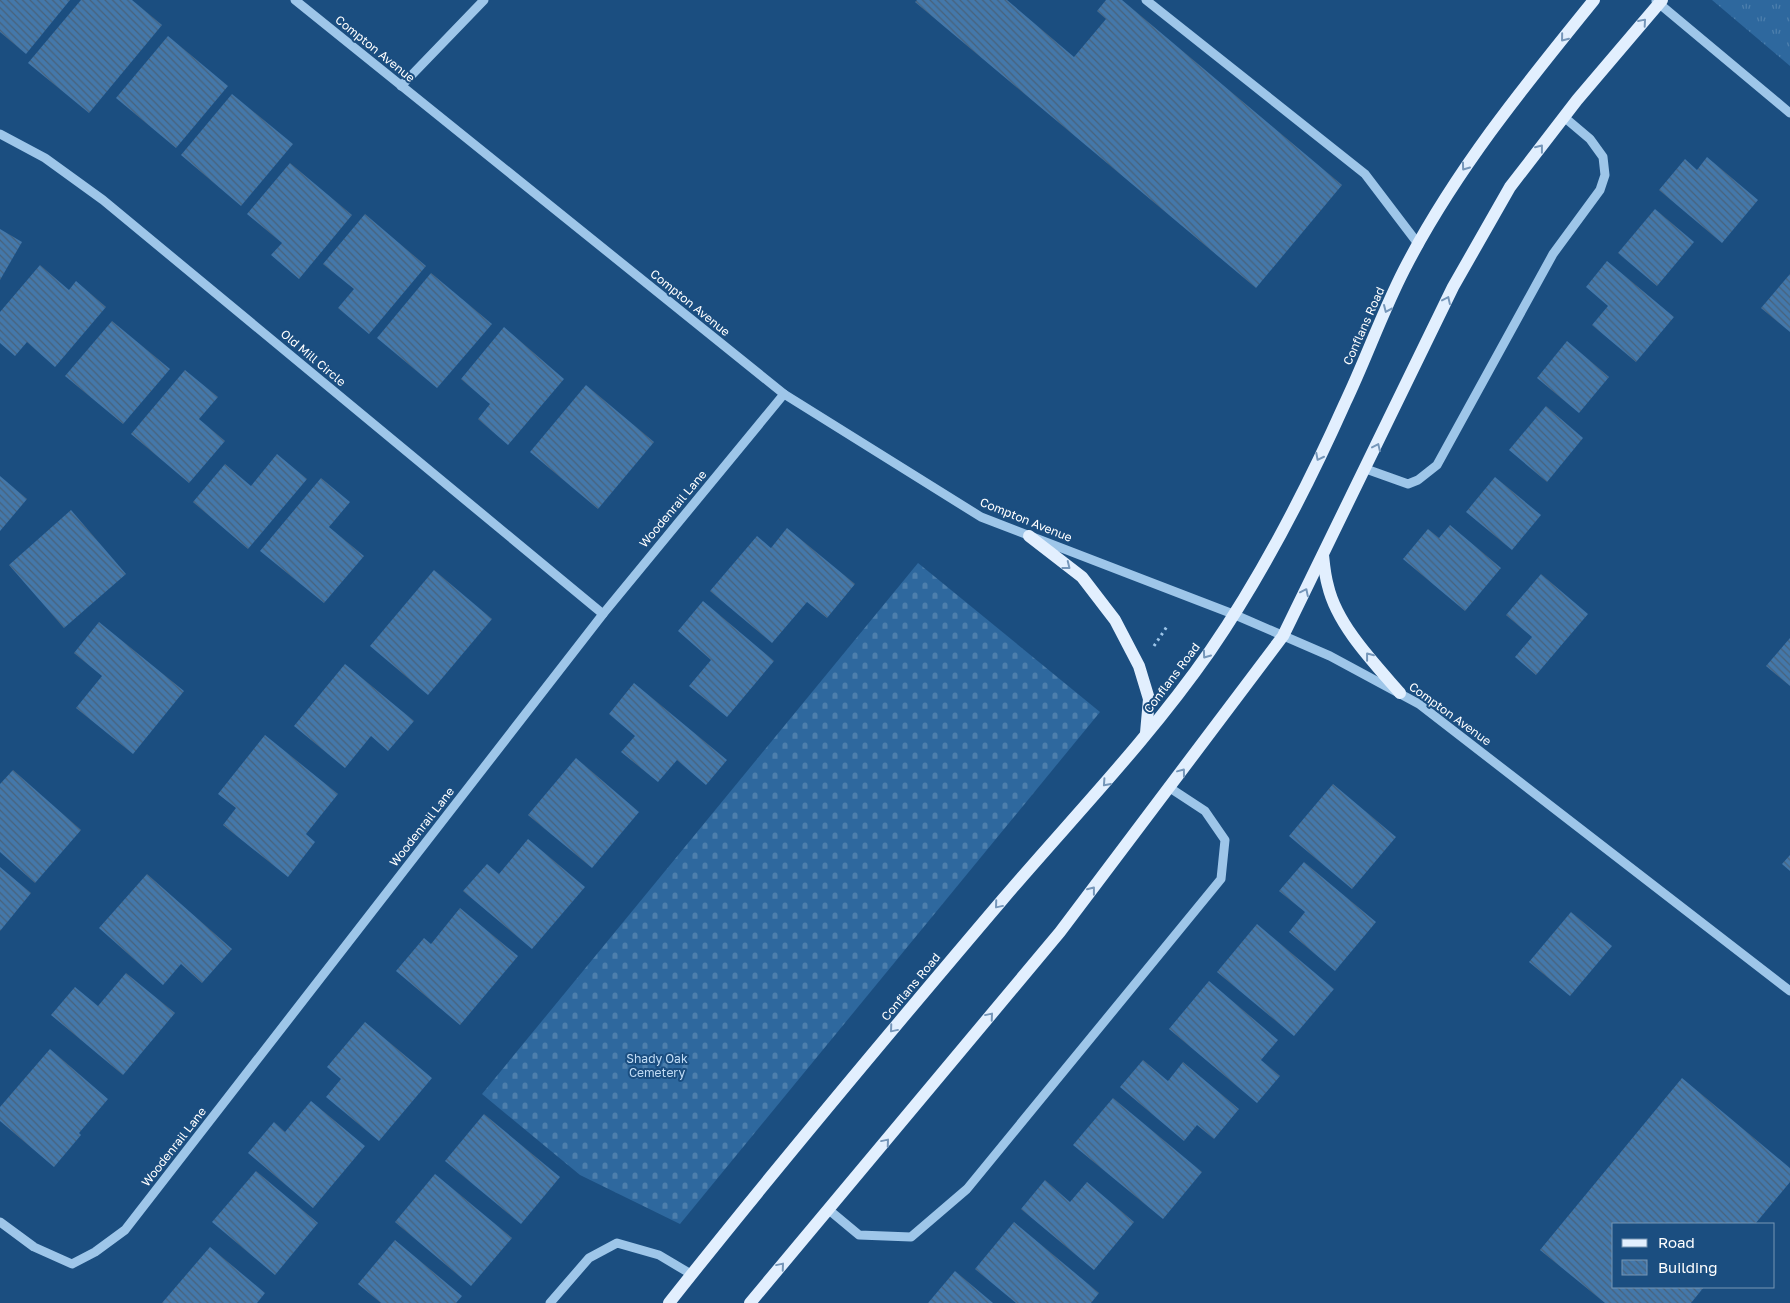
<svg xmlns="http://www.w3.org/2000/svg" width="1790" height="1303" viewBox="0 0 1790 1303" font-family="'Golos Text',sans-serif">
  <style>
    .cemetery { fill: url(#cemetery-stones) }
    .park { fill: url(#park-tufts) }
    .building { fill: url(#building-back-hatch) }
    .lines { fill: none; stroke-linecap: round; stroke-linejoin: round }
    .path { stroke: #9ec6e9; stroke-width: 3; stroke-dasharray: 2.5 4; stroke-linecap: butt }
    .minor { stroke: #9ec6e9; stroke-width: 9 }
    .major { stroke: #e2effe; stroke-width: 12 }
    .oneway { stroke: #7596b9 }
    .labels { text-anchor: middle; stroke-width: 4; stroke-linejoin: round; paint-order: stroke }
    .street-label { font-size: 12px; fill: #fff; stroke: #1b4e80 }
    .park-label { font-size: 12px; fill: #c3def7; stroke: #1b4e80 }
  </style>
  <defs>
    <pattern id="cemetery-stones" width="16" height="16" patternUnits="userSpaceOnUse" patternTransform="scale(1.25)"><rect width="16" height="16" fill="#2e689e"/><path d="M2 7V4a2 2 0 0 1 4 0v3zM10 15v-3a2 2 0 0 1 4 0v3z" fill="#4d7fad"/></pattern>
    <pattern id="park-tufts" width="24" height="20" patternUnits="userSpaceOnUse" patternTransform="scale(1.25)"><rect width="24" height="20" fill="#2e689e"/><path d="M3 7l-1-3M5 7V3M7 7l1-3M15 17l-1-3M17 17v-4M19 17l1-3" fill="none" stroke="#4d7fad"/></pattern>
    <pattern id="building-back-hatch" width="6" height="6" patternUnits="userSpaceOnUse" patternTransform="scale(1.25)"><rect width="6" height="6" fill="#4478aa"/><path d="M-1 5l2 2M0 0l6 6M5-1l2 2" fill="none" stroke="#48627b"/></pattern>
  </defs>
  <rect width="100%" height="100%" fill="#1b4e80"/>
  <!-- cemetery -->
  <polygon class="cemetery" points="918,563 1100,712 680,1224 580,1175 482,1094"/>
  <!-- park -->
  <polygon class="park" points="1712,0 1790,0 1790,66"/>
  <!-- building -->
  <g class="building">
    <polygon points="0,0 70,0 26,54 0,32"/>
    <polygon points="81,0 132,0 162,25 89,113 28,63"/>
    <polygon points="917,0 1007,0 1074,57 1106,19 1097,11 1106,0 1122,0 1342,185 1256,288 915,2"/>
    <polygon points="168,36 228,86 176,148 116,98"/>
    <polygon points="232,94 293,144 241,206 181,155"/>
    <polygon points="1707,157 1758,200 1722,243 1659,190 1685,159 1697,170"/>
    <polygon points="290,163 352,215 299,279 271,255 282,243 247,214"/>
    <polygon points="1655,209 1694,242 1657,286 1618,253"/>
    <polygon points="365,214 426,266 369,334 338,308 354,289 323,264"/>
    <polygon points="0,229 22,242 0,280"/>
    <polygon points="1607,261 1674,317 1636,362 1592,325 1608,306 1586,287"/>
    <polygon points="40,265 69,290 76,281 106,307 55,367 27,342 15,356 0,343 0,312"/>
    <polygon points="431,273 492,324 437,388 377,338"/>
    <polygon points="1790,274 1790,332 1761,308"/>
    <polygon points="112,321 170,369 123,424 65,376"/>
    <polygon points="504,327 564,379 508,445 478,419 490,404 461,379"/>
    <polygon points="1567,341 1609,377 1579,413 1537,378"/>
    <polygon points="185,370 218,397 199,419 225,441 189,483 131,434"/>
    <polygon points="586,385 654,442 598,509 530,452"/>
    <polygon points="1546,406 1583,438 1547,482 1509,450"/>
    <polygon points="277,454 307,479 248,549 193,502 225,464 251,486"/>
    <polygon points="0,476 27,499 0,531"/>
    <polygon points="1495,477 1541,515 1512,550 1466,512"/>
    <polygon points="321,478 350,502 329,527 364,556 324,603 260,551"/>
    <polygon points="71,510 126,574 64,628 9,565"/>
    <polygon points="1450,525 1501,568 1465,611 1403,559 1428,529 1439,538"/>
    <polygon points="787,528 855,584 827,618 807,602 772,643 710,591 757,536 771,548"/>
    <polygon points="434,570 492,619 428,695 370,646"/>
    <polygon points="1541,574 1588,614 1536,675 1515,657 1532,637 1506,615"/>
    <polygon points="703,601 774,661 727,717 689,686 711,660 678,631"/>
    <polygon points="99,622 184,691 133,754 76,708 102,676 74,653"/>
    <polygon points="1790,638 1790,686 1766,666"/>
    <polygon points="345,664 414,721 388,751 371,736 345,768 294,726"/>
    <polygon points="634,683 727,760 706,785 677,760 658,782 621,752 635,736 609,714"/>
    <polygon points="265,735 338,794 306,834 315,842 288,877 223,825 236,808 218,794"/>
    <polygon points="576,758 639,812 592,868 528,815"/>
    <polygon points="13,770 81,830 35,883 0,852 0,784"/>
    <polygon points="1333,784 1396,837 1352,889 1289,836"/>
    <polygon points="528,839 585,887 532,949 463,891 487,864 499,874"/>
    <polygon points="1790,855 1790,871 1782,864"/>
    <polygon points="1304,862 1376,922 1335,971 1289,932 1305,912 1279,891"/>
    <polygon points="0,867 31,893 0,931"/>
    <polygon points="147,874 232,949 202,983 181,964 163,985 99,928"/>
    <polygon points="460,908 518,956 460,1025 396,971 424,938 431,944"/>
    <polygon points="1571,912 1612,946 1570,996 1529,962"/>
    <polygon points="1257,924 1334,989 1294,1036 1217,972"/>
    <polygon points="126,973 175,1013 123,1075 51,1015 75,987 98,1006"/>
    <polygon points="1209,981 1278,1040 1261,1060 1280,1076 1257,1103 1169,1029"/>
    <polygon points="365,1022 432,1078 379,1141 326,1097 341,1079 327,1067"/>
    <polygon points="50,1049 108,1099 79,1133 81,1135 54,1167 0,1121 0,1107"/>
    <polygon points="1143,1060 1168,1081 1183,1062 1239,1109 1214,1139 1197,1125 1184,1141 1120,1087"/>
    <polygon points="1682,1078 1790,1168 1790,1182 1755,1224 1614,1224 1614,1287 1704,1287 1691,1303 1605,1303 1540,1250"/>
    <polygon points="1113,1098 1202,1172 1163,1219 1073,1145"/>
    <polygon points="311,1101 365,1146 313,1208 248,1153 274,1122 285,1132"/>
    <polygon points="484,1114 560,1177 521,1224 445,1161"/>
    <polygon points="256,1171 318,1223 275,1275 212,1222"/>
    <polygon points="435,1174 512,1238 471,1286 395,1222"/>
    <polygon points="1045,1180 1070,1202 1087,1182 1134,1222 1094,1270 1021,1209"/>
    <polygon points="1014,1222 1099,1293 1091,1303 1016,1303 975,1269"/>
    <polygon points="395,1240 462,1296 456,1303 381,1303 358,1284"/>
    <polygon points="210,1247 265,1293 257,1303 162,1303"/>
    <polygon points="955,1271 993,1303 928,1303"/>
  </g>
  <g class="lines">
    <!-- path -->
    <polyline class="path" points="1154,646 1168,625"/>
    <!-- minor -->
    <g class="minor">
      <polyline points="295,0 784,394 981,517 1233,614 1330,656 1419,704 1790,991"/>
      <polyline points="1146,0 1365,174 1419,245"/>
      <polyline points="1656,1 1790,113"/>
      <polyline points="401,86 484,0"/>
      <polyline points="0,134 45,158 103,200 603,614"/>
      <polyline points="1366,469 1408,484 1418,480 1437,465 1553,254 1600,190 1605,175 1603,157 1590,139 1564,117"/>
      <polyline points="829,1210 859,1235 911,1237 967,1189 1221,879 1225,840 1205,811 1170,788"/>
      <polyline points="0,1222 34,1247 72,1264 95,1252 125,1230 603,614 784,394"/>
      <polyline points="550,1303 589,1258 617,1243 659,1255 691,1274"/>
    </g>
    <!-- major -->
    <g class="major">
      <polyline points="1029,536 1082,577 1115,620 1139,666 1149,699 1146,733"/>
      <path d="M1323,555C1324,565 1325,576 1328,586C1337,625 1374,663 1400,693"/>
      <path d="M669,1303C777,1166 890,1032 1003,899C1073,817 1148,740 1210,651C1263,574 1307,488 1345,403C1366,359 1382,313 1404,270C1454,172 1525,85 1594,0"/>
      <polyline points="750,1303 1060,932 1283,636 1453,287 1510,187 1577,100 1662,0"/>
    </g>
  </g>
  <!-- one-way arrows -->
  <defs><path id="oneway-chevron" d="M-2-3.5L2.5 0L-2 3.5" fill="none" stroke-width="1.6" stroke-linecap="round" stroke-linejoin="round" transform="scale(1.25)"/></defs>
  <g class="oneway">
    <use href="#oneway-chevron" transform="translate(1643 22) rotate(-49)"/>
    <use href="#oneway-chevron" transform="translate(1564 38) rotate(129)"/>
    <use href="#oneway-chevron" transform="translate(1540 148) rotate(-52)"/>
    <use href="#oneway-chevron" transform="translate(1465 167) rotate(126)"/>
    <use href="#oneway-chevron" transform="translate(1447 300) rotate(-65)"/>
    <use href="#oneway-chevron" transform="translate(1387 309) rotate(114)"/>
    <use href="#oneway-chevron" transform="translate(1377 447) rotate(-65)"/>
    <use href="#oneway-chevron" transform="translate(1319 457) rotate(117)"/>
    <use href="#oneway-chevron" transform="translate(1067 566) rotate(38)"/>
    <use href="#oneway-chevron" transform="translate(1305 592) rotate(-64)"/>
    <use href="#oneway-chevron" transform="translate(1206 655) rotate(126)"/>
    <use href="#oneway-chevron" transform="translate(1369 656) rotate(-128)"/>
    <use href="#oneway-chevron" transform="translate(1182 772) rotate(-53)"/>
    <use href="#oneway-chevron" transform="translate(1106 783) rotate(132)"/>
    <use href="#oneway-chevron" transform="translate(1092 890) rotate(-52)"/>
    <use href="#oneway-chevron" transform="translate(998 905) rotate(130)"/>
    <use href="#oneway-chevron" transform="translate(990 1016) rotate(-50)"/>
    <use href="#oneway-chevron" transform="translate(893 1029) rotate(130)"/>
    <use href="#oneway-chevron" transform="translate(886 1142) rotate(-50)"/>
    <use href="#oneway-chevron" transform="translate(781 1266) rotate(-50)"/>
  </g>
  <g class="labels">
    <!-- street labels -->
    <g class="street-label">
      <text transform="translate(375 49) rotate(39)" y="4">Compton Avenue</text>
      <text transform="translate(690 303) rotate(39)" y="4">Compton Avenue</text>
      <text transform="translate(1364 326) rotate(-66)" y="4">Conflans Road</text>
      <text transform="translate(313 358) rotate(40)" y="4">Old Mill Circle</text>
      <text transform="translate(673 509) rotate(-50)" y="4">Woodenrail Lane</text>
      <text transform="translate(1026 520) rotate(22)" y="4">Compton Avenue</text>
      <text transform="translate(1172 678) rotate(-53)" y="4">Conflans Road</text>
      <text transform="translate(1450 714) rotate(36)" y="4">Compton Avenue</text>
      <text transform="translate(422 827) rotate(-52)" y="4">Woodenrail Lane</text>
      <text transform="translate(911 987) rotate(-50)" y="4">Conflans Road</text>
      <text transform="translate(174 1147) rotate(-52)" y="4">Woodenrail Lane</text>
    </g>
    <!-- park labels -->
    <g class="park-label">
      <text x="657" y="1063">Shady Oak<tspan x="657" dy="14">Cemetery</tspan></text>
    </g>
  </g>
  <!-- legend -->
  <rect x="1612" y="1223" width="162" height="65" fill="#1b4e80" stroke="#7695b3"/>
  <rect x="1622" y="1239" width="25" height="8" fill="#e2effe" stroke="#7695b3"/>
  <text x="1658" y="1248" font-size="15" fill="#ffffff">Road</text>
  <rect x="1622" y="1260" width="25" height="15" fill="url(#building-back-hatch)" stroke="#7695b3"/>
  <text x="1658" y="1273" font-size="15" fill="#ffffff">Building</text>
</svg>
